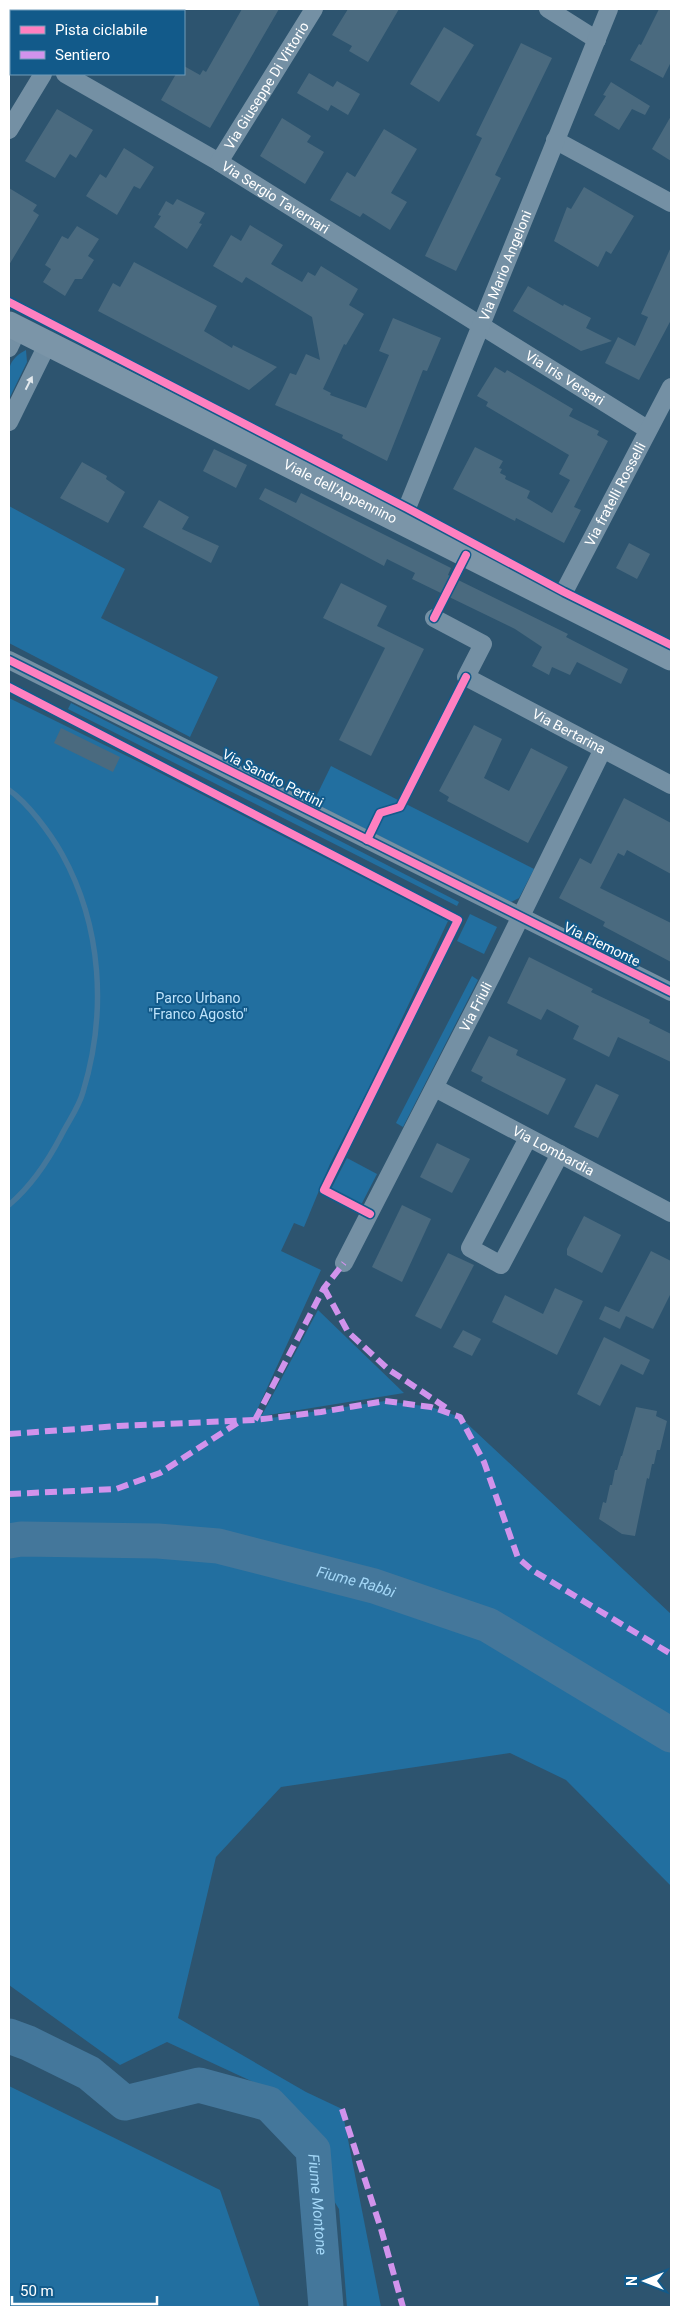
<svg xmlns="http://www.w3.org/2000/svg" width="680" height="2316" viewBox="0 0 680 2316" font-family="Roboto,sans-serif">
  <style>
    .green { fill: #226fa0 }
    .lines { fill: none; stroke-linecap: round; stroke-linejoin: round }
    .stream { stroke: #44779b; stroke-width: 5.5 }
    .river { stroke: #44779b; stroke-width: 35 }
    .building { fill: #4a6a7f }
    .minor { stroke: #7490a4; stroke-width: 18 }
    .secondary { stroke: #7b95a8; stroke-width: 25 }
    .quiet { stroke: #d193ec; stroke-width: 6; stroke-dasharray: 12 6; stroke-linecap: butt }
    .cycleway-casing { stroke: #125a8a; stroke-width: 11 }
    .cycleway { stroke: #ff80c0; stroke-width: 8 }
    .oneway { fill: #e3e9ed }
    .labels { text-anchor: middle; stroke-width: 4; stroke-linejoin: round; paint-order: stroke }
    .street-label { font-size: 14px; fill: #fff; stroke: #125a8a }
    .park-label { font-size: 14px; fill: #bfe4fc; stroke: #125a8a }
    .water-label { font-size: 15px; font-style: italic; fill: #a4d8f8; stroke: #125a8a }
  </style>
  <rect width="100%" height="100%" fill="#2d546f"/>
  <!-- green -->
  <g class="green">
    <path d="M26,350L27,362L9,399C9,376 3,362 26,350Z"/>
    <polygon points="9,506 125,569 101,618 218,677 190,737 9,643"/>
    <polygon points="9,698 139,762 448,921 369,1088 330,1164 304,1227 294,1223 281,1251 321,1270 257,1410 262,1415 318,1310 404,1393 262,1416 264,1419 385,1401 431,1407 460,1417 671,1614 671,1886 566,1780 510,1753 281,1787 216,1857 178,2018 306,2092 342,2109 381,2307 347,2307 339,2209 262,2086 167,2042 120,2065 9,1985"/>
    <polygon points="71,703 459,902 457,906 68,709"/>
    <polygon points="331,766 534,869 519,898 511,902 313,803"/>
    <polygon points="470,914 497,927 484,954 457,941"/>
    <polygon points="472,976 478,980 403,1127 396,1123"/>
    <polygon points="347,1158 377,1174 361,1205 331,1189"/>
    <polygon points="9,2086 220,2190 260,2307 9,2307"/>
  </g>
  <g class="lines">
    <!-- stream -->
    <path class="stream" d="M9,790C28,803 50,833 62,854C102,926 107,1013 83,1092C79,1107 68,1122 61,1136C48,1161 30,1187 9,1205"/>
    <!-- river -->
    <g class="river">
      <path id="s1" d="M9,1541L21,1539L158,1541L218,1546L374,1586L488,1625L671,1735"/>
      <path id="s2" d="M9,2036L28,2043L89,2073L125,2103L199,2085L269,2104L313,2150L326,2307"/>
    </g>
  </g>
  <!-- building -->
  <g class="building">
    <polygon points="242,9 279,9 210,128 161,100 176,74 184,74 184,66 200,75 203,70 206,72"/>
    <polygon points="348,9 399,9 368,62 349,51 352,46 332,35"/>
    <polygon points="659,9 671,9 671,62 663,78 630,60 639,44 641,45"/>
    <polygon points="444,27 474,45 439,102 410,84"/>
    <polygon points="521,43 552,58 495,175 501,178 456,271 425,256 482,138 476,135"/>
    <polygon points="309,73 333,87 337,81 360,94 348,115 331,105 328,111 297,93"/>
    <polygon points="611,82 650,106 645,115 632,109 619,130 594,115 606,96 603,95"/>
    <polygon points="57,109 93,130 76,158 70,154 55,178 25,161"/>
    <polygon points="671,116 671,161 652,149"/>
    <polygon points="282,118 311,136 307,142 324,152 305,184 260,156"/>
    <polygon points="384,129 417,149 391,193 407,202 390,230 363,213 360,217 330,200 347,172 355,177"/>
    <polygon points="124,148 154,167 140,189 134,186 117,215 86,196 100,174 106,178"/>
    <polygon points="584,187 634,216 611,254 606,251 598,267 554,241 567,207 571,209"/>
    <polygon points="9,188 37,205 33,211 39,215 9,265"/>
    <polygon points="177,199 205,213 199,223 202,224 187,249 154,227 161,216 158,215 166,201 173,205"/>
    <polygon points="250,225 283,245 271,264 302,282 308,272 315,276 321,266 358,289 349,305 364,314 346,345 344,344 323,389 331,393 330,395 366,408 389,355 379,351 393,318 441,338 427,371 423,370 387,461 342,438 343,435 275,405 290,373 296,375 306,354 320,360 312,317 246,277 242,283 213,266 231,235 241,241"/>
    <polygon points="77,226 99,239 88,256 94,260 82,279 75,279 65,296 43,282 51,269 45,265 62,236 68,239"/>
    <polygon points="671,247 671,320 639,380 605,363 618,337 635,346 648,317 641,314"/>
    <polygon points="134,262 217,306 204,331 232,348 233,345 277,367 249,390 98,311 113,283 120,287"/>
    <polygon points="528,286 563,306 564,304 591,318 586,328 612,341 581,351 513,311"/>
    <polygon points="495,367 505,373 507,370 573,409 569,416 599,431 597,435 608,441 574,507 581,510 564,543 516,518 515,521 453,489 475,447 503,461 499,468 502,469 500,473 506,476 505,479 530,491 527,498 552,513 570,480 559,474 569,455 486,406 488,402 477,396"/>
    <polygon points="214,449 247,465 236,488 203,471"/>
    <polygon points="82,462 107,476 106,479 125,492 108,523 60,498"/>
    <polygon points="265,488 296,503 301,493 451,568 448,575 568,634 566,637 628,669 621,684 577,662 570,675 552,667 549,675 532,666 542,647 515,629 412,579 415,573 387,559 384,566 259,499"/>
    <polygon points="159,500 189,517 182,529 219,546 211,563 143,527"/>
    <polygon points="629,543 650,554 637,579 616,568"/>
    <polygon points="341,583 387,606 377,626 424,649 371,756 339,740 385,648 323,618"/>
    <polygon points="474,725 502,739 484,778 509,791 531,748 568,767 528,843 447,801 449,797 439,791"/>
    <polygon points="61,728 120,757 113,772 54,743"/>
    <polygon points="624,798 671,823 671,874 627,850 624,856 618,853 600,888 671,923 671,962 603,926 605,922 559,898 580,858 591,864"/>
    <polygon points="529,957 593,989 591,992 650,1020 649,1023 671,1034 671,1062 618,1037 609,1057 573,1039 579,1026 547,1009 541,1020 507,1003"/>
    <polygon points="489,1036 518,1050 516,1055 566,1079 548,1115 481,1081 483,1077 471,1071"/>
    <polygon points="596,1084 619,1095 598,1138 574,1127"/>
    <polygon points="437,1143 470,1159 452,1193 420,1177"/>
    <polygon points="402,1205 431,1219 402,1282 372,1267"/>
    <polygon points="584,1216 621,1235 602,1273 567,1255 567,1249"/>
    <polygon points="651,1251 671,1261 671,1293 653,1329 626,1316 620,1329 599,1319 605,1306 619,1312"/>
    <polygon points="448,1253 474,1265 441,1329 415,1316"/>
    <polygon points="555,1288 583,1301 557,1355 492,1322 505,1295 543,1314"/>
    <polygon points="463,1330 481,1339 472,1356 453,1347"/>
    <polygon points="604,1337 650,1360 643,1375 621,1364 600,1406 577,1394"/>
    <polygon points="636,1407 657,1411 656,1416 667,1421 660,1450 657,1450 654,1464 652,1464 649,1479 647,1478 635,1536 622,1534 599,1519 603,1502 606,1503 610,1485 612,1485 615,1470 617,1470 621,1456 622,1456"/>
  </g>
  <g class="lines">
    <!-- minor -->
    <g class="minor">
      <polyline points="548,9 597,40"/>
      <polyline points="79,11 81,9"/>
      <polyline points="9,39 11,41"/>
      <path id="s3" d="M65,74L219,162L647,429"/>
      <polyline points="9,130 43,74"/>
      <polyline points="555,140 671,203"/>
      <path id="s4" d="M219,162L314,9"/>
      <polyline points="9,348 18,329"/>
      <polyline points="9,422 48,343"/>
      <path id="s5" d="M399,520L407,508L609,9"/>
      <path id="s6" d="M557,600L564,592L671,387"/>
      <path id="s7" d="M434,618L483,644L466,677L671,785"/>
      <polyline points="9,660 671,992"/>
      <path id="s8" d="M435,1088L671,1213"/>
      <polyline points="528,1138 470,1248 501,1265 560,1154"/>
      <path id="s9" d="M344,1263L492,975L603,749"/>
    </g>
    <!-- secondary -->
    <path class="secondary" id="s10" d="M9,324L671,658"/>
    <!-- quiet -->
    <g class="quiet">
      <polyline points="324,1288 348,1332 388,1369 448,1409"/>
      <polyline points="255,1420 324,1288 344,1263"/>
      <polyline points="9,1434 118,1426 255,1420 321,1412 385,1401 431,1407 460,1417 484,1462 518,1558 532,1570 671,1654"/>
      <polyline points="9,1494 116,1489 160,1473 242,1420"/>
      <polyline points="342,2109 381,2229 403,2307"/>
    </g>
    <defs>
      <g id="cycleway">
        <polyline points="9,302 407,508 564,592 671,645"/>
        <polyline points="434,618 466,555"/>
        <polyline points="9,660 671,992"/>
        <polyline points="9,687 458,920 324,1190 370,1214"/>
        <polyline points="367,840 380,813 400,807 466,677"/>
      </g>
    </defs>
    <!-- cycleway casing -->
    <use href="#cycleway" class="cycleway-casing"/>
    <!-- cycleway -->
    <use href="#cycleway" class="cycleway"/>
  </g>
  <!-- one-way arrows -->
  <defs><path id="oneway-solid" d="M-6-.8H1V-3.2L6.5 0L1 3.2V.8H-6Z" transform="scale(1.25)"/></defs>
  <use class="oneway" href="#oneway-solid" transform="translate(29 383) rotate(-63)"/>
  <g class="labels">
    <!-- street labels -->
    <g class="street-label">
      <text dy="5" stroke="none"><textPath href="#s4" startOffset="90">Via Giuseppe Di Vittorio</textPath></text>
      <text dy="5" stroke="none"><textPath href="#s3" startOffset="244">Via Sergio Tavernari</textPath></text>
      <text dy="5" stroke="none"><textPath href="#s5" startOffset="276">Via Mario Angeloni</textPath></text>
      <text dy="5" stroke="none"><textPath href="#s3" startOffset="585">Via Iris Versari</textPath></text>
      <text dy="5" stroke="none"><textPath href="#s10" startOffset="371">Viale dell'Appennino</textPath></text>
      <text dy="5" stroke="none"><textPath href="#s6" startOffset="121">Via fratelli Rosselli</textPath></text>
      <text dy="5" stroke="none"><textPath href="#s7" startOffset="209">Via Bertarina</textPath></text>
      <text transform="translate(273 778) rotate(27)" y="5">Via Sandro Pertini</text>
      <text transform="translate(602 944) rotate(26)" y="5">Via Piemonte</text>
      <text dy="5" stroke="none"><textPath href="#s9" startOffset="288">Via Friuli</textPath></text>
      <text dy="5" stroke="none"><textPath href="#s8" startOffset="134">Via Lombardia</textPath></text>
    </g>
    <!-- park labels -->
    <g class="park-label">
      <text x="198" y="1003">Parco Urbano<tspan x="198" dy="16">"Franco Agosto"</tspan></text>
    </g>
    <!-- water labels -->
    <g class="water-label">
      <text dy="5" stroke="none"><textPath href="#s1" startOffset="352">Fiume Rabbi</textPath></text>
      <text dy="5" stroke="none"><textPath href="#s2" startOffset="402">Fiume Montone</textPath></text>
    </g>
  </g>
  <!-- border -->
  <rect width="680" height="2316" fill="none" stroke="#ffffff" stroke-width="20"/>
  <!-- legend -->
  <rect x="10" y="10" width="175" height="65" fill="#125a8a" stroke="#719cb9"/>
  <rect x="20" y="26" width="25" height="8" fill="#ff80c0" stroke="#719cb9"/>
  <text x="55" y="35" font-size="15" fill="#ffffff">Pista ciclabile</text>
  <rect x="20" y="51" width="25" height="8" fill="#d193ec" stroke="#719cb9"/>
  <text x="55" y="60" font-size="15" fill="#ffffff">Sentiero</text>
  <!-- north arrow -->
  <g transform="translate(645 2281) rotate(270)" stroke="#125a8a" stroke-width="4" paint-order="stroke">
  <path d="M0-4L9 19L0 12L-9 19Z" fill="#ffffff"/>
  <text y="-8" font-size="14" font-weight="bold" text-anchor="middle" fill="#ffffff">N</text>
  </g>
  <!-- scale -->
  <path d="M12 2296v8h145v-8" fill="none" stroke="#ffffff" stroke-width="2.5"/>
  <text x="20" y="2296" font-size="15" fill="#ffffff" stroke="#125a8a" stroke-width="4" paint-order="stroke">50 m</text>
</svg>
